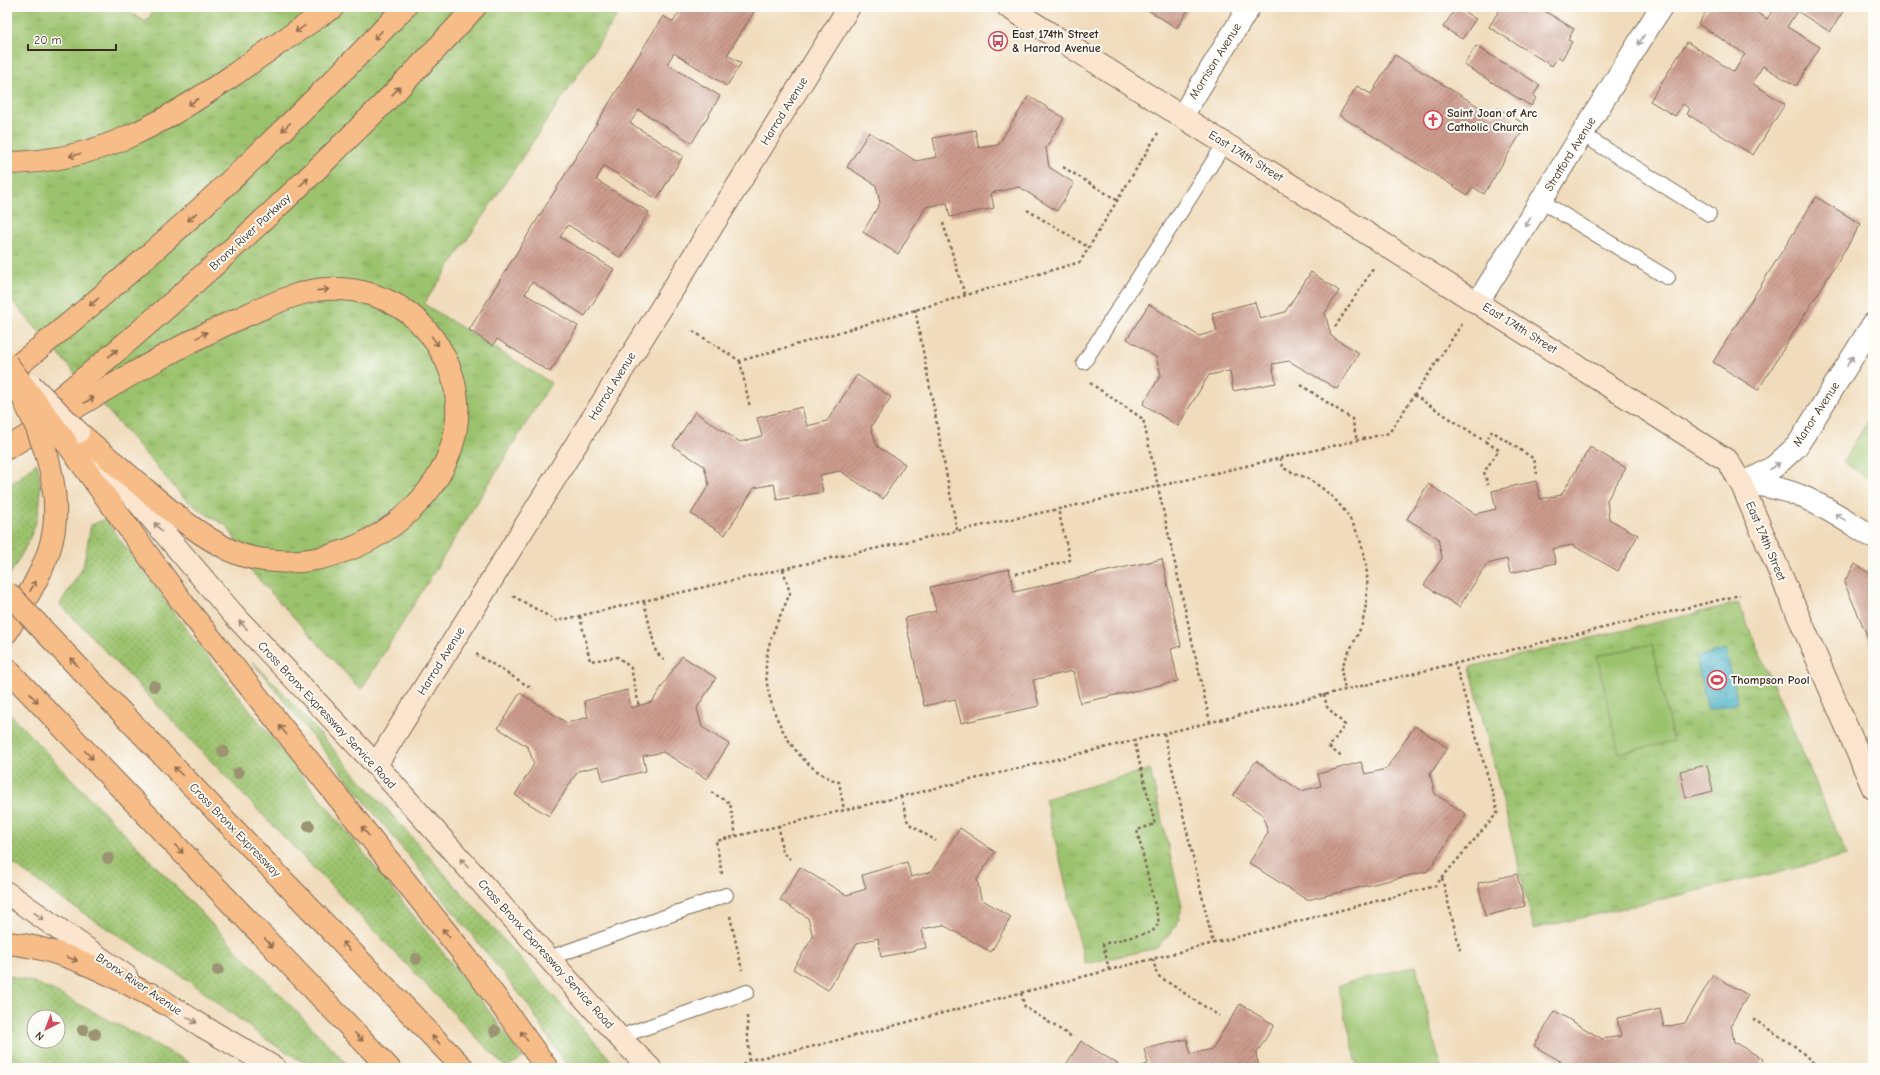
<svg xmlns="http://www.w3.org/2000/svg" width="1880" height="1075" viewBox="0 0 1880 1075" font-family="'Comic Neue',sans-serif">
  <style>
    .grass { fill: url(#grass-dots); stroke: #6b7646; fill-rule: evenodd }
    .park { fill: url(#park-tufts); stroke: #6b7646 }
    .garden { fill: #9bc26d; stroke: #6b7646 }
    .water { fill: url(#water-ripples); stroke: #426d72 }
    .building { fill: url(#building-hatch) }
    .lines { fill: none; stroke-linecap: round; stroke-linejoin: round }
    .service-casing { stroke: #7a6855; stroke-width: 16 }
    .minor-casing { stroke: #7a6855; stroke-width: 24 }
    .secondary-casing { stroke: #7a6855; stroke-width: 24 }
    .primary-casing { stroke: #7a6855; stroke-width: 24 }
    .motorway-casing { stroke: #7a6855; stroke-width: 24 }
    .path { stroke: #7a6855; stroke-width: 2.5; stroke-dasharray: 3 3; stroke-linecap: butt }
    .service { stroke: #fff; stroke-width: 14 }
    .minor { stroke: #fff; stroke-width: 22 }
    .secondary { stroke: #fce5cf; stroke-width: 22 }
    .primary { stroke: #f7bd88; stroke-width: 22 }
    .motorway { stroke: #f7bd88; stroke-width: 22 }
    .secondary-bridge-casing { stroke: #7a6855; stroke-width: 24; stroke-linecap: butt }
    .primary-bridge-casing { stroke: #7a6855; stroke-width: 24; stroke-linecap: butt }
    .motorway-bridge-casing { stroke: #7a6855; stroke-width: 24; stroke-linecap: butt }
    .secondary-bridge { stroke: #fce5cf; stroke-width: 22 }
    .primary-bridge { stroke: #f7bd88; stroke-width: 22 }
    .motorway-bridge { stroke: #f7bd88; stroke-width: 22 }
    .tree { fill: #9c9372 }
    .oneway { stroke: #906c4e }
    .oneway2 { stroke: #a79f9a }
    .oneway3 { stroke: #9c8876 }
    .labels { text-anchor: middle; stroke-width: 4; stroke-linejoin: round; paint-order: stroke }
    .poi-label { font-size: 12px; font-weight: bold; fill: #3b2a1e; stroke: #fdfcf7; text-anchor: start }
    .street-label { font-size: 12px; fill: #3b2a1e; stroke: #fdfcf7 }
  </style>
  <defs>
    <pattern id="grass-dots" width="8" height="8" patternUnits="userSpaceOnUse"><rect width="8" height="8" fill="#9bc26d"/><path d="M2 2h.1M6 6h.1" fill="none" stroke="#809e59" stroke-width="1.8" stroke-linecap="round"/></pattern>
    <pattern id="park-tufts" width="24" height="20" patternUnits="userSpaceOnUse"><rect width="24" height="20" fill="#9bc26d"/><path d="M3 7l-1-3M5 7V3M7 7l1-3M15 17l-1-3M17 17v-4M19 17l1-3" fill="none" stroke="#809e59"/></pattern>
    <pattern id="water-ripples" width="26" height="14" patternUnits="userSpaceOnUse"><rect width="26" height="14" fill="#48b0c7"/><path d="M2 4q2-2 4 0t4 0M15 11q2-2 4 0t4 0" fill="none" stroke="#3d8fa1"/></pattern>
    <pattern id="building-hatch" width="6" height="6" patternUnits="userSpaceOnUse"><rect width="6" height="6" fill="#cc9b8d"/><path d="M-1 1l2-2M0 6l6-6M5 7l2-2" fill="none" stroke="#a77f73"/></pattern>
  </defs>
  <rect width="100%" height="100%" fill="#fdfcf7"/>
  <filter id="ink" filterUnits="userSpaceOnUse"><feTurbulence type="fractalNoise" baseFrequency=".025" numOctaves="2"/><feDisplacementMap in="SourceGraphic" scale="8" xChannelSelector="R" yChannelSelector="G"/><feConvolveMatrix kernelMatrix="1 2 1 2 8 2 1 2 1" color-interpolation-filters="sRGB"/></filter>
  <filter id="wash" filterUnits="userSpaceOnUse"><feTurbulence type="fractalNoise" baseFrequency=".012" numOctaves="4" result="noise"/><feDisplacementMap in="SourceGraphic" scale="16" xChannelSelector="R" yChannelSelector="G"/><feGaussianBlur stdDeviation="0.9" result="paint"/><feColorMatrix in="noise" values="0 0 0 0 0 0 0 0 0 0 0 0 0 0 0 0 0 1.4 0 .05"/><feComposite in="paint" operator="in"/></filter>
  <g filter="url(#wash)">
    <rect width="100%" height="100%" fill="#f0dcbc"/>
    <!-- grass -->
    <g class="grass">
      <path d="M37,463C48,511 31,540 7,579V487Z"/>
      <polygon points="105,519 195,641 483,1003 523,1058 506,1068 60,604 83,567 91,525"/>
      <polygon points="252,661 276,685 618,1068 568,1068 528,1005"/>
      <polygon points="7,711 41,747 351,1068 314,1068 283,1050 264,1038 189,981 60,898 7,859"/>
      <path d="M7,975L35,983L52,990L200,1068H7ZM34,1017H58V1041H34Z"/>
    </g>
    <!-- park -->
    <g class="park">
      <polygon points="7,7 121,7 146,22 156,7 623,7 424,304 551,383 361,690 249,569 235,539 227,526 202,512 182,496 7,295"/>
      <polygon points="1738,603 1847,856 1534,929 1470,667"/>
      <polygon points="1150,769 1182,906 1177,925 1157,948 1085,964 1045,799"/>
    </g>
    <!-- garden -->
    <g class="garden">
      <polygon points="1873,413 1873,481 1843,462"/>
      <polygon points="1652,644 1673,741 1619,753 1597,656"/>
      <polygon points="1416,966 1441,1068 1358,1068 1338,985"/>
    </g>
    <!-- water -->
    <polygon class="water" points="1726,650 1738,703 1708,710 1696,657"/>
    <g id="blocks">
      <!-- building -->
      <g class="building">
        <polygon points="683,7 757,7 727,55 741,63 727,86 674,53 667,64 720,96 692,143 639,110 630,123 683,156 657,199 604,166 596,180 649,212 621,258 568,225 560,237 614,269 585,316 532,282 525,294 578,326 550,372 497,339 493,346 469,330 663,16 673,22"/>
        <polygon points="1143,7 1190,7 1177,28"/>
        <polygon points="1457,7 1476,19 1462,39 1443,27"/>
        <polygon points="1501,7 1538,7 1574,29 1568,40 1572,42 1562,59 1558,57 1552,66 1489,27"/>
        <polygon points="1709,7 1748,7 1767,19 1775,7 1846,7 1830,32 1797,11 1787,27 1820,47 1796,86 1763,66 1752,83 1785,104 1753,155 1687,114 1690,109 1683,104 1675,116 1650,101 1687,42 1734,72 1745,54 1698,24"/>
        <polygon points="1476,46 1540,85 1533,96 1536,98 1531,106 1464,65"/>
        <polygon points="1395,55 1494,116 1498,108 1526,125 1484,194 1473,187 1468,195 1339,115 1357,86 1371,94"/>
        <polygon points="1029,96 1064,118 1046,148 1049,167 1074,183 1057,211 1019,187 991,193 994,208 950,217 947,203 926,207 898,254 863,232 880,203 876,185 847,167 869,132 916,161 937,157 933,138 975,130 979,148 998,145"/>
        <polygon points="1816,197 1861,224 1758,390 1713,362"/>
        <polygon points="1311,272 1339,291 1325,313 1331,336 1359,353 1337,389 1289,361 1272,364 1276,383 1233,391 1230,371 1209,375 1178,426 1143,404 1161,375 1156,357 1127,339 1149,304 1199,336 1217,331 1212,313 1255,302 1260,319 1285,312"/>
        <polygon points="857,375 891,397 871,427 877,446 905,464 883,499 840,471 820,475 823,492 777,500 774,484 754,488 725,535 691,514 709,485 704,466 673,446 695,412 740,442 762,436 757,418 802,407 807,426 827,421"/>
        <polygon points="1590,447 1626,468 1607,500 1609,519 1638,535 1618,571 1572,545 1552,549 1556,563 1510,573 1507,559 1487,564 1459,607 1424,585 1442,558 1438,538 1407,519 1428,484 1475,514 1496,509 1492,491 1536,481 1540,499 1561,495"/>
        <polygon points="1162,559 1181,646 1171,649 1178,681 1080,703 1073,671 1033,680 1039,706 961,723 955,699 924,706 905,618 936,611 930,587 1009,569 1014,592"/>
        <polygon points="1855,564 1873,575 1873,649 1844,582"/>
        <polygon points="682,656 716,678 697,708 702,727 729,744 707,779 663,752 643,756 646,771 603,781 599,766 578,771 549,816 515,795 534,764 528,747 498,728 520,693 567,723 588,717 584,701 627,690 631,708 652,702"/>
        <polygon points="1415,726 1448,748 1430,774 1435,794 1466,814 1428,871 1307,900 1249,863 1268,833 1263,815 1233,795 1256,761 1301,791 1321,786 1318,774 1361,762 1365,774 1386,769"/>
        <polygon points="1707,765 1713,791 1686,798 1680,771"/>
        <polygon points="960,828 995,852 977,879 981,899 1011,917 991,952 943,925 922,929 926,948 881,957 878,938 857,943 828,990 793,969 813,937 808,918 780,900 800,867 846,895 866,889 862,875 907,862 911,877 931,872"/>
        <polygon points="1517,874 1525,906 1485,916 1478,883"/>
        <polygon points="1713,975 1748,995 1731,1024 1734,1042 1763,1059 1758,1068 1696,1068 1693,1066 1685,1068 1563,1068 1562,1062 1534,1046 1555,1011 1602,1039 1621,1036 1617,1018 1660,1009 1664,1027 1685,1023"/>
        <polygon points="1240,1004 1274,1025 1256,1054 1259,1068 1135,1068 1148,1064 1144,1049 1187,1039 1191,1054 1212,1049"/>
        <polygon points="1081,1041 1124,1068 1064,1068"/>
      </g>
    </g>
  </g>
  <g filter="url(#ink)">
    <use href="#blocks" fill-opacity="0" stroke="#7a6855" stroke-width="1"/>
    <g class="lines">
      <defs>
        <g id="service">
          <polyline points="1582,134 1709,214"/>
          <polyline points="1541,201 1668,278"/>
          <polyline points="1084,362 1225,143"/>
          <polyline points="549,958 726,895"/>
          <polyline points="619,1037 747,992"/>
        </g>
        <g id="minor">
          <polyline points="1182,116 1249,7"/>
          <polyline points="1478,302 1661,7"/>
          <polyline points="1741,483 1758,476 1775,466 1797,446 1873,324"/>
          <path d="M1741,483C1800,487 1825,508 1873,537"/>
        </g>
        <g id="secondary">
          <polyline points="1008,7 1728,461 1741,483 1873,788"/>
          <polyline points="102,460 233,614 376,765 619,1037 650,1068"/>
          <polyline points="376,765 849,7"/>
          <polyline points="7,893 126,976"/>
          <polyline points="152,994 202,1026 275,1068"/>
        </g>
        <g id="primary">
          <path d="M7,632C45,565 69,536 47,456"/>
          <path d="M7,943C65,948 118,978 168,1005"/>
        </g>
        <g id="motorway">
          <path d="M7,163C99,162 161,124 235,74C267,51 300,29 333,7"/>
          <path d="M7,374C149,262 280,138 405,7"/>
          <path d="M36,417C119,352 197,282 273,211C343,145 411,78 475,7"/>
          <polyline points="66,442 185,606 470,962 547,1068"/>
          <path d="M7,448C87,402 165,350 249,314C273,304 299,291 325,289C358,287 394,298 418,321C434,337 445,354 452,375C483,477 372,569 276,561C261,560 247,558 234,552C201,537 174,514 147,491C124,471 101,452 78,432"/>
          <polyline points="7,669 389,1068"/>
          <polyline points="101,691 463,1068"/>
        </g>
      </defs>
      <!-- service casing -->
      <use href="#service" class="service-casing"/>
      <!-- minor casing -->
      <use href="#minor" class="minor-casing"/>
      <!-- secondary casing -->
      <use href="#secondary" class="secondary-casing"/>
      <!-- primary casing -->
      <use href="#primary" class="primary-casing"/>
      <!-- motorway casing -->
      <use href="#motorway" class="motorway-casing"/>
      <!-- path -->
      <g class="path">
        <polyline points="1063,167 1117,200"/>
        <polyline points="1027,210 1088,247"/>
        <polyline points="943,223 965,295"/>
        <polyline points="915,309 957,530"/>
        <polyline points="1335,327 1373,269"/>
        <polyline points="693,331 740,361 1080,262 1158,133"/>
        <polyline points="740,361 750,408"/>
        <polyline points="1090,383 1143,419 1210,722"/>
        <polyline points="1301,385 1352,419 1357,440"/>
        <polyline points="1414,395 1486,442 1492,431 1534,459 1537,474"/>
        <polyline points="1486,442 1499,450 1484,472 1488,485"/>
        <path d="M1280,458L1283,468C1293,473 1304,476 1313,482C1363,513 1376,571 1362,624C1358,637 1344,658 1342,669C1341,675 1344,683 1345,690"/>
        <path d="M783,569L790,593C781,616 767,639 766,665C764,708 795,769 839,782L844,810"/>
        <polyline points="1016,574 1070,560 1058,509"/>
        <polyline points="513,596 557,621 813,562 1077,505 1389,433 1462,324"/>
        <polyline points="644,602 656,652 665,661"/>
        <polyline points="580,616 590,661 618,657 631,668 639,706"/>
        <polyline points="476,654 533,689"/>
        <polyline points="1324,694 1327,707 1345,725 1329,747 1343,758"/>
        <polyline points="1164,733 1213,943"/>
        <polyline points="711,792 730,803 736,836"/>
        <polyline points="901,796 908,823 936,841"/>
        <polyline points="779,825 782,852 790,859"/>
        <polyline points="722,874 716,841 1740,595"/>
        <polyline points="1442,878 1460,950"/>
        <polyline points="730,916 742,970"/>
        <polyline points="1153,959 1157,975 1219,1016"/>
        <polyline points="1109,970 1103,944 1152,932 1159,923 1137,830 1155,824 1134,740"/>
        <polyline points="1021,993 1025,1007 1072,1037"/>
        <polyline points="747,1016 749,1060"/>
        <polyline points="1753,1019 1796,1047 1819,1068"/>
        <polyline points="738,1068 749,1060 799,1050 1435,886 1498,812 1455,663"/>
      </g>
      <!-- service -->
      <use href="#service" class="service"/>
      <!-- minor -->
      <use href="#minor" class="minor"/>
      <!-- secondary -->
      <use href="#secondary" class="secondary"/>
      <!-- primary -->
      <use href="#primary" class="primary"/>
      <!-- motorway -->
      <use href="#motorway" class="motorway"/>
      <defs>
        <polyline id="secondary-bridge" points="31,385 78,432"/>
        <polyline id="primary-bridge" points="18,387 37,428 47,456"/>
        <g id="motorway-bridge">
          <polyline points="7,364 66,442"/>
          <polyline points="7,592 101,691"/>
        </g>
      </defs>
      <!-- secondary-bridge casing -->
      <use href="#secondary-bridge" class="secondary-bridge-casing"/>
      <!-- primary-bridge casing -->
      <use href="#primary-bridge" class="primary-bridge-casing"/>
      <!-- motorway-bridge casing -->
      <use href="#motorway-bridge" class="motorway-bridge-casing"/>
      <!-- secondary-bridge -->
      <use href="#secondary-bridge" class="secondary-bridge"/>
      <!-- primary-bridge -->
      <use href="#primary-bridge" class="primary-bridge"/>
      <!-- motorway-bridge -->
      <use href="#motorway-bridge" class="motorway-bridge"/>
    </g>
    <!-- trees -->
    <g class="tree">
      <circle cx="154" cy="686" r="6"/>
      <circle cx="223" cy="751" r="6"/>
      <circle cx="238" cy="773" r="6"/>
      <circle cx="309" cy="826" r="6"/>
      <circle cx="108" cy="858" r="6"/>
      <circle cx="416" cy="959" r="6"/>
      <circle cx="218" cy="970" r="6"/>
      <circle cx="83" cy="1030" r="6"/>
      <circle cx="495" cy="1031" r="6"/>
      <circle cx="95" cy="1034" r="6"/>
    </g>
    <!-- one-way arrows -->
    <defs><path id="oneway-shaft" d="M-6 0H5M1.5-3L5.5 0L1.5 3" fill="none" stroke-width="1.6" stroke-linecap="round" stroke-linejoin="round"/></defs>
    <g class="oneway">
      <use href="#oneway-shaft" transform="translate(300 29) rotate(146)"/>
      <use href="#oneway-shaft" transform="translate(378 35) rotate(134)"/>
      <use href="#oneway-shaft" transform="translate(396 91) rotate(-46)"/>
      <use href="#oneway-shaft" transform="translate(193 102) rotate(147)"/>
      <use href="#oneway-shaft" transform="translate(286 127) rotate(136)"/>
      <use href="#oneway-shaft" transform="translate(75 155) rotate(166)"/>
      <use href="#oneway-shaft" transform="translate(304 182) rotate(-43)"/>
      <use href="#oneway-shaft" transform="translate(192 217) rotate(137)"/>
      <use href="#oneway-shaft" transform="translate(323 290) rotate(-6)"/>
      <use href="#oneway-shaft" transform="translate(94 302) rotate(140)"/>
      <use href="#oneway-shaft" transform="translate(202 335) rotate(-29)"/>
      <use href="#oneway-shaft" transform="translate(435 341) rotate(54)"/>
      <use href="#oneway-shaft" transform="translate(113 353) rotate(-40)"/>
      <use href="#oneway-shaft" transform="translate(89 400) rotate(-30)"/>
      <use href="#oneway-shaft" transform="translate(33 586) rotate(-61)"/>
      <use href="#oneway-shaft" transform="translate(74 662) rotate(-134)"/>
      <use href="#oneway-shaft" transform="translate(34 698) rotate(46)"/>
      <use href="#oneway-shaft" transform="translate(283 730) rotate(-129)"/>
      <use href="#oneway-shaft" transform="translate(89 755) rotate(46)"/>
      <use href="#oneway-shaft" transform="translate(178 771) rotate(-134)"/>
      <use href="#oneway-shaft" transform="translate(365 831) rotate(-129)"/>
      <use href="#oneway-shaft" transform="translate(179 849) rotate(46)"/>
      <use href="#oneway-shaft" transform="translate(446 933) rotate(-129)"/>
      <use href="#oneway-shaft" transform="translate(269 943) rotate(46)"/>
      <use href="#oneway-shaft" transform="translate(346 946) rotate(-134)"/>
      <use href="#oneway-shaft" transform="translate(72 959) rotate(21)"/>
      <use href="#oneway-shaft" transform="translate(524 1036) rotate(-126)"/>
      <use href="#oneway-shaft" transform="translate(359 1037) rotate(46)"/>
      <use href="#oneway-shaft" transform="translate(436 1040) rotate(-134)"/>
    </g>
    <g class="oneway2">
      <use href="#oneway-shaft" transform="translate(1641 40) rotate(122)"/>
      <use href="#oneway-shaft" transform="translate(1528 222) rotate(122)"/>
      <use href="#oneway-shaft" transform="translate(1850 361) rotate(-58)"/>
      <use href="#oneway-shaft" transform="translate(1775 466) rotate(-33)"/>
      <use href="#oneway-shaft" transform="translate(1840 517) rotate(-148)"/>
    </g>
    <g class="oneway3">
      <use href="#oneway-shaft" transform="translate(158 527) rotate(-130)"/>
      <use href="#oneway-shaft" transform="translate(243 625) rotate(-133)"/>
      <use href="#oneway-shaft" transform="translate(464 863) rotate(-132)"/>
      <use href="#oneway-shaft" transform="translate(39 916) rotate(35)"/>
      <use href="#oneway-shaft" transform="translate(192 1020) rotate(32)"/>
    </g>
  </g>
  <!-- icons -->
  <defs>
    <symbol id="bus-ring" viewBox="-11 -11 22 22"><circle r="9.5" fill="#fdfcf7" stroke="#d1495b" stroke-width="1.5"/><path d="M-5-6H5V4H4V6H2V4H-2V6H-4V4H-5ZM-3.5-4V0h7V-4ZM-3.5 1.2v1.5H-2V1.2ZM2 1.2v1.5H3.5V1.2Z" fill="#d1495b"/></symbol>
    <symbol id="church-ring" viewBox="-11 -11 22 22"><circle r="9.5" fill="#fdfcf7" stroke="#d1495b" stroke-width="1.5"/><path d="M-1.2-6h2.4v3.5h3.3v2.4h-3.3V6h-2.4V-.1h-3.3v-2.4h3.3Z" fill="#d1495b"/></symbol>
    <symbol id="stadium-ring" viewBox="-11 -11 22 22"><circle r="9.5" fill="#fdfcf7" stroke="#d1495b" stroke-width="1.5"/><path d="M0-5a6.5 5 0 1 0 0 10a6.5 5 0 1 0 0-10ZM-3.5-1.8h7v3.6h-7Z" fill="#d1495b"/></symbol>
  </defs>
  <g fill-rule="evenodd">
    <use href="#bus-ring" x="987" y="30" width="22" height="22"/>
    <use href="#church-ring" x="1422" y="109" width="22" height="22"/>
    <use href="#stadium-ring" x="1706" y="669" width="22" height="22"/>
  </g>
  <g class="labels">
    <!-- poi labels -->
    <g class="poi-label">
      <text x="1012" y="38">East 174th Street<tspan x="1012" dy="14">&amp; Harrod Avenue</tspan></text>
      <text x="1447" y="117">Saint Joan of Arc<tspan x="1447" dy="14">Catholic Church</tspan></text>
      <text x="1731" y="684">Thompson Pool</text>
    </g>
    <!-- street labels -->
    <g class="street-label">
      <text transform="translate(1215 61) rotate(-58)" y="4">Morrison Avenue</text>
      <text transform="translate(784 111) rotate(-58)" y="4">Harrod Avenue</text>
      <text transform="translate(1570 154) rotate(-58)" y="4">Stratford Avenue</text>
      <text transform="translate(1246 156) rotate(32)" y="4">East 174th Street</text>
      <text transform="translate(250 232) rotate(-43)" y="4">Bronx River Parkway</text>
      <text transform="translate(1520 328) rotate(32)" y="4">East 174th Street</text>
      <text transform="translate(612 386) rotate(-58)" y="4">Harrod Avenue</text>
      <text transform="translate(1816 414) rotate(-57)" y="4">Manor Avenue</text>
      <text transform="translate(1766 541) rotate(67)" y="4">East 174th Street</text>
      <text transform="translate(441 661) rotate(-58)" y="4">Harrod Avenue</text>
      <text transform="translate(327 715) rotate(47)" y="4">Cross Bronx Expressway Service Road</text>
      <text transform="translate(235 830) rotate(46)" y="4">Cross Bronx Expressway</text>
      <text transform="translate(546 954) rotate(48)" y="4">Cross Bronx Expressway Service Road</text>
      <text transform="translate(139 984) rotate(34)" y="4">Bronx River Avenue</text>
    </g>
  </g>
  <!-- margin -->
  <rect width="1880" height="1075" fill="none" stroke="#fdfcf7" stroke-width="24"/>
  <!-- north arrow -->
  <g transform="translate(46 1029) rotate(222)"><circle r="19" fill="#fdfcf7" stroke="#afa8a0"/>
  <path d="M0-3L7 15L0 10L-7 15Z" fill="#d1495b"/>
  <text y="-6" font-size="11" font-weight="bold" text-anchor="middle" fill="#3b2a1e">N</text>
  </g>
  <!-- scale -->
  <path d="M28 44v6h88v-6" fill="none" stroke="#3b2a1e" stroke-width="2"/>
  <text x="34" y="44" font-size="12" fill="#3b2a1e" stroke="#fdfcf7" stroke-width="3" paint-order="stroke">20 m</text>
</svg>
